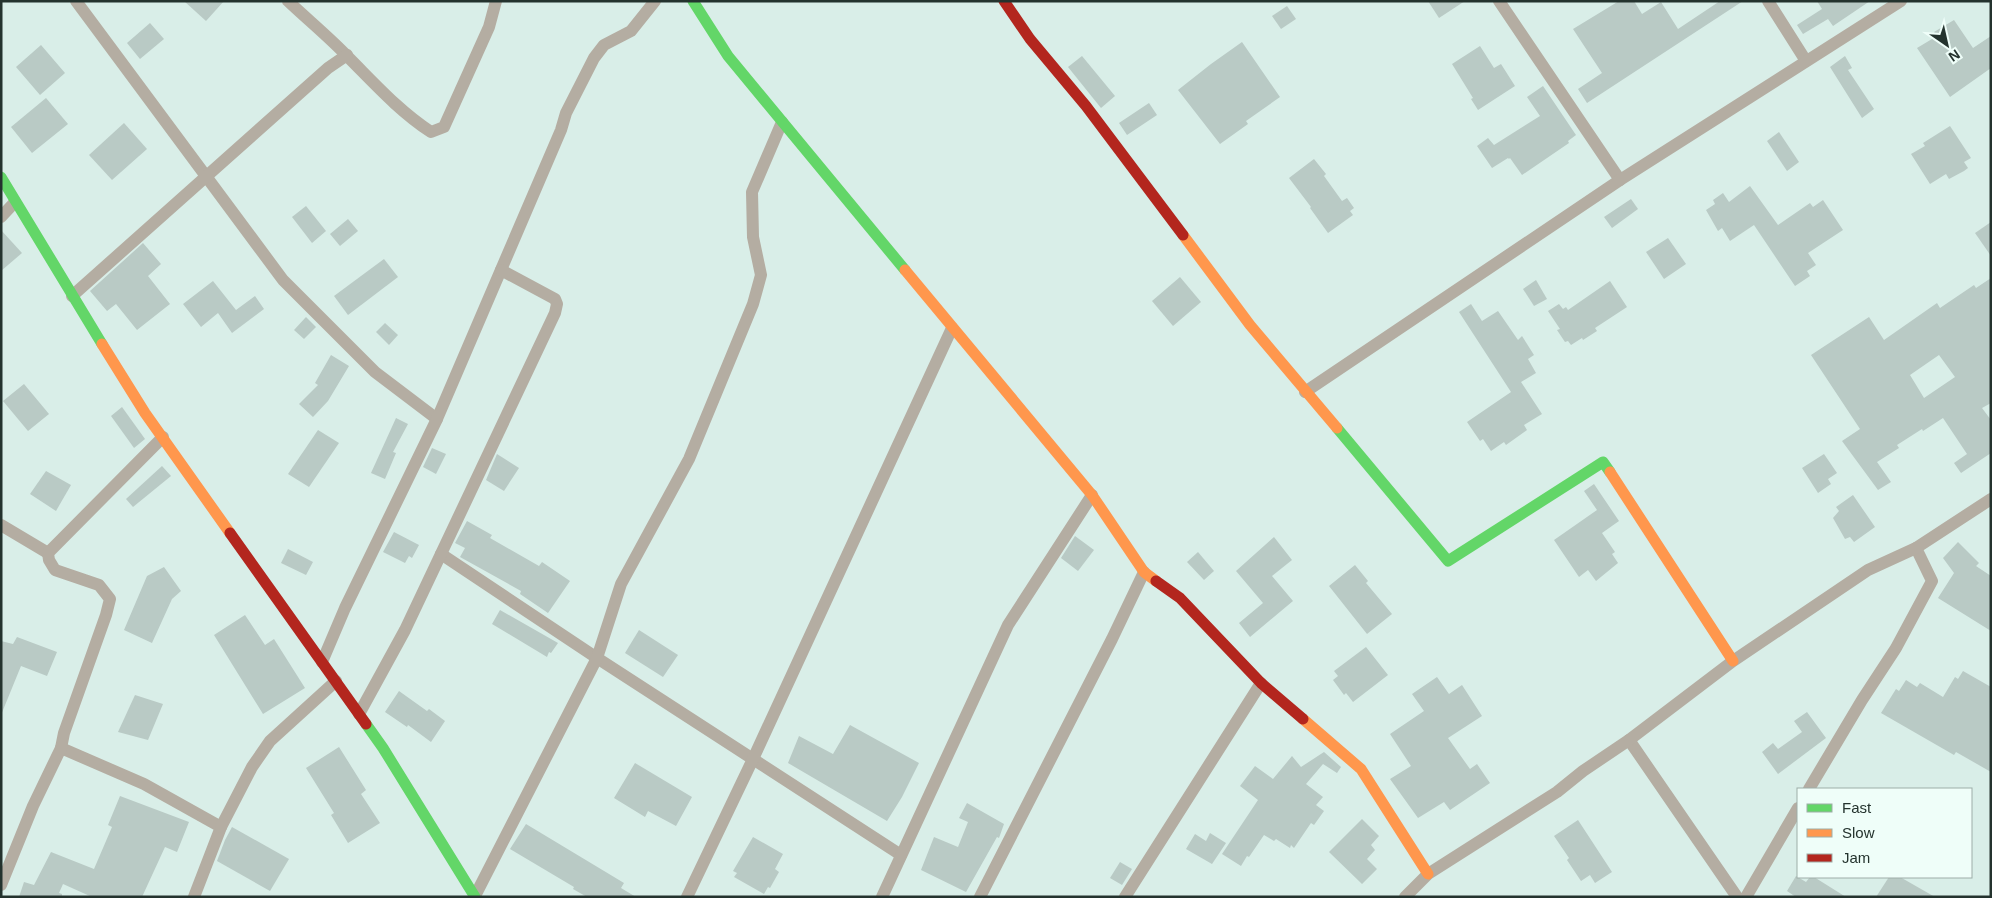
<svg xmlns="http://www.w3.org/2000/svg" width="1992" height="898" viewBox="0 0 1992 898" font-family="Arial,sans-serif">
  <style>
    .building { fill: #b9cac5; fill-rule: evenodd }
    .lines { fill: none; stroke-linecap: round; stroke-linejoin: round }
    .street { stroke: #b4ada2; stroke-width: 12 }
    .fast { stroke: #63d668; stroke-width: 11 }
    .slow { stroke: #ff974d; stroke-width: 11 }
    .jam { stroke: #b3261e; stroke-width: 11 }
  </style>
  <rect width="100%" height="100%" fill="#d9eee8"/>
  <!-- building -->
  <g class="building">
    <polygon points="184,1 224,1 206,21"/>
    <polygon points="1428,1 1465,1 1439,18"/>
    <polygon points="1619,1 1634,1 1642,14 1661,2 1678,29 1720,1 1743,1 1587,103 1578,89 1602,73 1573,29"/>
    <polygon points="1817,1 1870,1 1833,26 1828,19 1803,34 1797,25 1822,9"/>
    <polygon points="1287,6 1296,19 1281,29 1272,16"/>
    <polygon points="1954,20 1973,48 1991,36 1991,68 1950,97 1917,48 1937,36 1934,32"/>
    <polygon points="150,23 164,39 140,59 127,43"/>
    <polygon points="1242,42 1280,97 1246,121 1248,124 1220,144 1178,90 1211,64"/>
    <polygon points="41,45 65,73 40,95 16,67"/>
    <polygon points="1480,46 1494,68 1501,64 1515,86 1478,110 1471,99 1473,98 1452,64"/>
    <polygon points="1082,56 1115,96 1101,108 1068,67"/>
    <polygon points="1845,56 1852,68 1848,70 1874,109 1862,118 1830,67"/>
    <polygon points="1543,86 1576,135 1568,141 1569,143 1522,175 1510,158 1509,159 1508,158 1492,168 1477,146 1488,138 1494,145 1540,116 1527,97"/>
    <polygon points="46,98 68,124 32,153 11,127"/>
    <polygon points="1149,103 1157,115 1127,135 1119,123"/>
    <polygon points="124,123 147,149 112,180 89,155"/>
    <polygon points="1950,126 1971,158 1964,162 1968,168 1964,171 1949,179 1946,174 1930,184 1911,154 1925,146 1923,143"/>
    <polygon points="1779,132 1799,162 1787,171 1767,141"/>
    <polygon points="1314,159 1326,174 1324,176 1342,201 1347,198 1354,208 1350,211 1353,215 1328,233 1310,208 1311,207 1289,178"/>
    <polygon points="1750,186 1778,225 1810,203 1813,207 1823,200 1843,230 1808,253 1816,265 1807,271 1810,276 1795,286 1754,225 1730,241 1722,228 1718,231 1706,210 1715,204 1713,200 1723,193 1729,202"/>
    <polygon points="1631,199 1638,209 1612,228 1604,217"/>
    <polygon points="306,206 326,231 312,243 292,217"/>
    <polygon points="348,219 358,231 340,246 330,234"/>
    <polygon points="1991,222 1991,256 1975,233"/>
    <polygon points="1,230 22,253 1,271"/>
    <polygon points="1668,238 1686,264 1664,279 1646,252"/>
    <polygon points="143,243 161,264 148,276 170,304 137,330 116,304 107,311 90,291"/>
    <polygon points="384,259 398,277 348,315 334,296"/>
    <polygon points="1180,277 1201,302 1173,326 1152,301"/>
    <path d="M1991,278V403L1982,408L1991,420V453L1961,473L1954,463L1967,454L1943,418L1923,431L1922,429L1897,445L1899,448L1877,462L1891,482L1878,490L1842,441L1860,429L1811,355L1869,317L1884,340L1937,303L1940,308L1974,285L1976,288ZM1939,355L1955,377L1924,398L1910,375Z"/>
    <polygon points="1536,280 1547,299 1534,306 1523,289"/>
    <polygon points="213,281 236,310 255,296 264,309 232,333 218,313 201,327 183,304"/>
    <polygon points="1610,281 1627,307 1595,328 1597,331 1583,340 1582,338 1571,345 1568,341 1565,342 1557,330 1560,329 1548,311 1559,304 1563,309 1566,307 1568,310"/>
    <polygon points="1471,304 1482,321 1498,311 1518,340 1522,336 1534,355 1528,359 1536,373 1521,382 1542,414 1524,425 1527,430 1506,445 1504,442 1491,451 1483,439 1480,441 1467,422 1511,392 1459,312"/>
    <polygon points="306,317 316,327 304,339 294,330"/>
    <polygon points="385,323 398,335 389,345 376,332"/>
    <polygon points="331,355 349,366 328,401 313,417 299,404 318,385 315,383"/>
    <polygon points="24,384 49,414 28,431 3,401"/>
    <polygon points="122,407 145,439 134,448 111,416"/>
    <polygon points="396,418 408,424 393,452 396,453 385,479 371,473"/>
    <polygon points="318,430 339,443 309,487 288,474"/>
    <polygon points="432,448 446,454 436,474 423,467"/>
    <polygon points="497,454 519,468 504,491 486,480"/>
    <polygon points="1824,454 1837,473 1828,479 1831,484 1818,493 1802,468"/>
    <polygon points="162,466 171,476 133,507 126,499"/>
    <polygon points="46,471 71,485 56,511 30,494"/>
    <polygon points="1594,484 1619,521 1602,533 1615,552 1612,554 1618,563 1596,581 1588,570 1579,577 1554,540 1597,510 1584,491"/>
    <polygon points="1853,495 1875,527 1854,542 1850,537 1845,539 1833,518 1839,511 1836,507"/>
    <polygon points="467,521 492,535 490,538 539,566 542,562 570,581 548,613 520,594 521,591 460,557 465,548 455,543"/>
    <polygon points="394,532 419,545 412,558 409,556 405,563 383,552"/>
    <polygon points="1075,536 1094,550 1078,571 1061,558"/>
    <polygon points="1274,537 1292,560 1272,576 1293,601 1250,637 1239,623 1263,603 1236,571"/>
    <polygon points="1958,542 1979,563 1976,566 1991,576 1991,631 1938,598 1954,573 1943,558"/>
    <polygon points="288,549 313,562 306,575 281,563"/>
    <polygon points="1198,552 1214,571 1204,580 1187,562"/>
    <polygon points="1355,565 1368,581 1366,583 1392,614 1367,634 1329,586"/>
    <polygon points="164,567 181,591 172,599 152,643 124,630 147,576"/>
    <polygon points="500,610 558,643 551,653 549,652 547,657 492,624"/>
    <polygon points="245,615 265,645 274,639 305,688 263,714 214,635"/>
    <polygon points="639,630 678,655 663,677 625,653"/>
    <polygon points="17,637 57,652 47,676 21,666 1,715 1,641 13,644"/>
    <polygon points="1366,647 1388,675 1353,702 1346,693 1344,695 1333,680 1338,676 1334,671"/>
    <polygon points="1963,671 1991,687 1991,772 1956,752 1954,755 1881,713 1896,689 1899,691 1906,680 1917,687 1920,683 1943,697 1955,677 1958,679"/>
    <polygon points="1437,677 1449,694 1462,685 1482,716 1448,738 1470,769 1477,764 1490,783 1450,810 1444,802 1418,818 1390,779 1411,766 1390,734 1424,711 1412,694"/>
    <polygon points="399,691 427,711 429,709 445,721 431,742 408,725 407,727 385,712"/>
    <polygon points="135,695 163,704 148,740 118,732"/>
    <polygon points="1807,712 1826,738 1778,774 1762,752 1773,743 1778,749 1802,732 1794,721"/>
    <polygon points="850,725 919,763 902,797 887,821 788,763 799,736 833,754"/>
    <polygon points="339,747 366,790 361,794 380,823 348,843 331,815 334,813 306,768"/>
    <polygon points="1324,752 1341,767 1337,773 1323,764 1306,784 1323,797 1316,805 1324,811 1314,825 1311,823 1294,848 1291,845 1290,848 1276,839 1274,841 1264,835 1249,857 1247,856 1241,866 1222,854 1258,800 1240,786 1255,766 1273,779 1292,756 1301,767"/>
    <polygon points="635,763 692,797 676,826 648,811 645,817 614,798"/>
    <polygon points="120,796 189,822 177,852 165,847 142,897 92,897 63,884 59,893 62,894 62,897 19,897 24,882 34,885 51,852 94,869 112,827 108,825"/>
    <polygon points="967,803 1004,824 999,838 997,837 966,892 921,870 934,837 958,847 968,822 959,818"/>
    <polygon points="1362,819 1379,836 1371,845 1375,850 1367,859 1377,869 1362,884 1329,852"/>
    <polygon points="1578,820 1612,872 1595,883 1590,875 1581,881 1567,860 1569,858 1554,836"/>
    <polygon points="526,824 624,883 621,888 636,897 587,897 573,889 574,887 510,849"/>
    <polygon points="232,827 289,859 270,891 217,861 225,840"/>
    <polygon points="1210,833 1226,843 1212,864 1186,849 1195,834 1206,841"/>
    <polygon points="753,837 783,854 775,869 779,872 770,888 768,887 764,894 734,877 737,873 733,871"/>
    <polygon points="1120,862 1132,869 1122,885 1110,878"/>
    <polygon points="1796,876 1806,882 1810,877 1814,877 1846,897 1796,897 1787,891"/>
    <polygon points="1889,877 1900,877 1935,897 1876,897"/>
  </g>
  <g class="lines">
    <!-- street -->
    <g class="street">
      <polyline points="76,1 283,280 375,372 437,419"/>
      <path d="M288,1C308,20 329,37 348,57C375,84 399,111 431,132L444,127L489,27L496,1"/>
      <polyline points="1499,1 1620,180"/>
      <polyline points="1768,1 1806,61"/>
      <polyline points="1,217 15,202"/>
      <polyline points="72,296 328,68 347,55"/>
      <polyline points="1305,392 1620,180 1901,1"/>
      <polyline points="1,525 48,553"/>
      <polyline points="441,554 597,658 901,855"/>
      <polyline points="322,662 345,608 437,419 561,130 566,113 594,58 604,45 631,31 655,1"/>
      <polyline points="359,714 405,630 555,313 557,304 555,299 501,270"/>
      <polyline points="1629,740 1737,897"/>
      <polyline points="61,748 144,784 221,827 194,897"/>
      <polyline points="1809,789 1862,700 1896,648 1932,581 1916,548"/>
      <polyline points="221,827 252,767 270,741 336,681"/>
      <polyline points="1,885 33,806 61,748 64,733 106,615 110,599 99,585 55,570 49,560 48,553 163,437"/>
      <polyline points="475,896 597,658 621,584 689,459 753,304 761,275 753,237 752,192 782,122"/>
      <polyline points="687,897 753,759 952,328"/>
      <polyline points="882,897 1008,625 1092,495"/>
      <polyline points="980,897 1112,639 1144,572"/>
      <polyline points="1125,897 1261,683"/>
      <polyline points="1405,897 1428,874 1557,792 1583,771 1629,740 1733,661 1868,570 1916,548 1991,499"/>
      <polyline points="1746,897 1798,808"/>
    </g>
    <!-- fast -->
    <g class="fast">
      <polyline points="693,1 728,56 905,270"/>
      <polyline points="1,177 102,344"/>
      <polyline points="1337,428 1448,561 1603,462 1610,472"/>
      <polyline points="366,724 383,748 475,897"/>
    </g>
    <!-- slow -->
    <g class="slow">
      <polyline points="1183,235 1250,325 1337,428"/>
      <polyline points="905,270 1092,495 1144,572 1156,581"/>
      <polyline points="102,344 145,413 230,533"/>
      <polyline points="1610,472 1733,661"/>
      <polyline points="1303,719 1361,769 1428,874"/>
    </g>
    <!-- jam -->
    <g class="jam">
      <polyline points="1004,1 1030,39 1086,106 1183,235"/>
      <polyline points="230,533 366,724"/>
      <polyline points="1156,581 1180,598 1261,683 1303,719"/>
    </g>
  </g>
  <!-- border -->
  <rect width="1992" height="898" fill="none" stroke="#24332e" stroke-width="5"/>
  <!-- legend -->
  <rect x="1797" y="788" width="175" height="90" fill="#effef9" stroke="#9eada8"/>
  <rect x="1807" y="804" width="25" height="8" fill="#63d668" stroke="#9eada8"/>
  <text x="1842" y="813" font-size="15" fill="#24332e">Fast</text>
  <rect x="1807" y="829" width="25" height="8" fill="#ff974d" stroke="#9eada8"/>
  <text x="1842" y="838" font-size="15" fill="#24332e">Slow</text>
  <rect x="1807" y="854" width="25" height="8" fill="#b3261e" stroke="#9eada8"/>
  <text x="1842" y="863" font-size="15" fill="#24332e">Jam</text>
  <!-- north arrow -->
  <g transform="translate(1947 45) rotate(146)" stroke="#effef9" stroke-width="4" paint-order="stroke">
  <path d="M0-4L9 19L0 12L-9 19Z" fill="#24332e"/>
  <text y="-8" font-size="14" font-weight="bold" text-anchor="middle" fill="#24332e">N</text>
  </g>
</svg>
